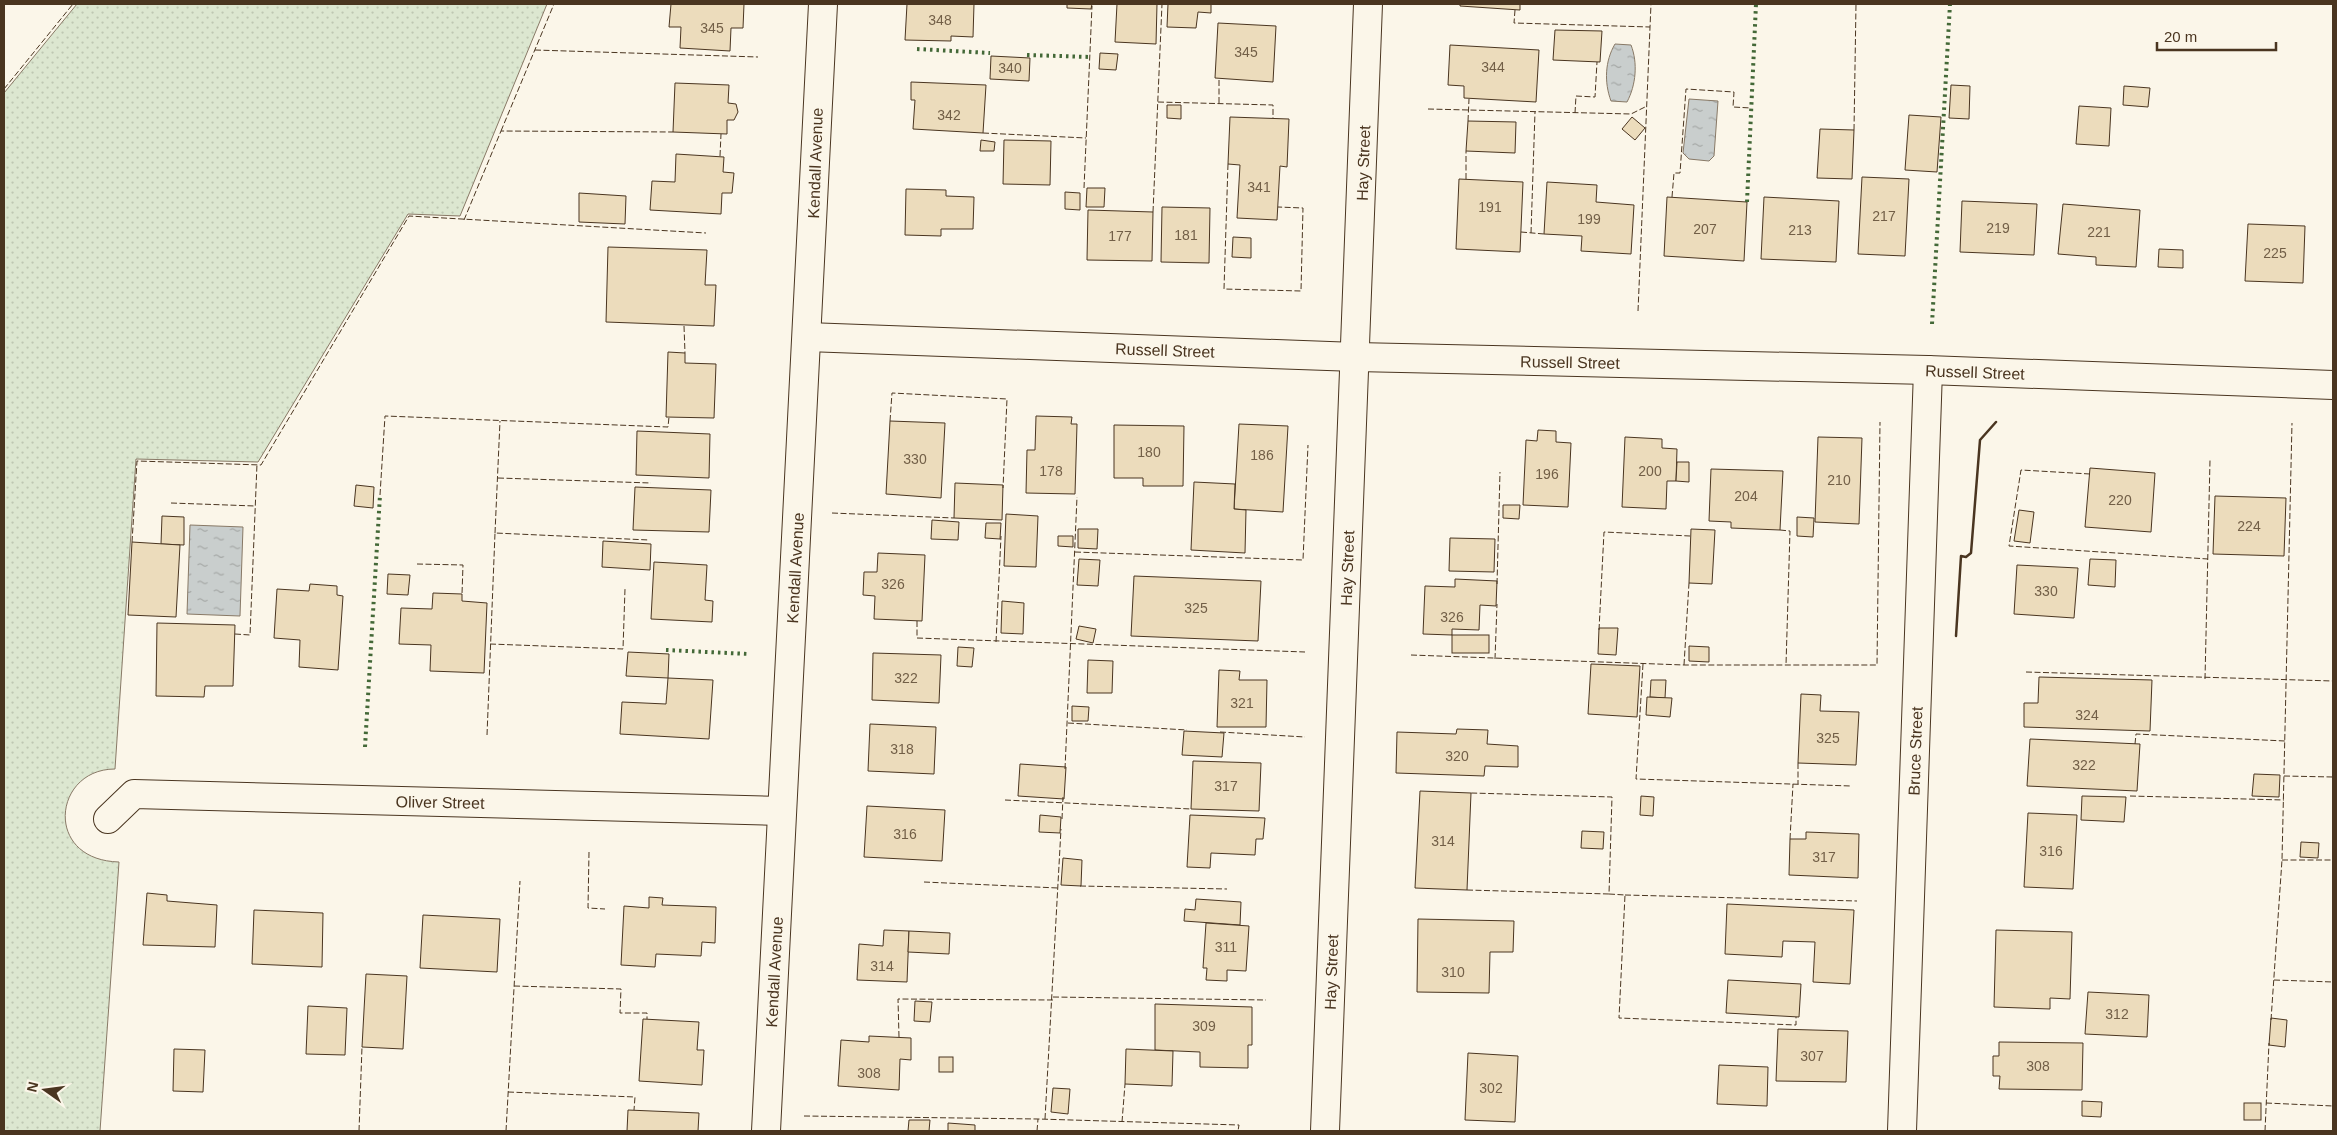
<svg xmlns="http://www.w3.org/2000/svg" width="2337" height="1135" viewBox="0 0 2337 1135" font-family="Helvetica,sans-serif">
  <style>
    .park { fill: url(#park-dots); stroke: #887966 }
    .water { fill: url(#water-ripples); stroke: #887966 }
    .building { fill: #ecdcbc; stroke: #4a3520 }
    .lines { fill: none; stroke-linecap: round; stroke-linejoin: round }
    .minor-casing { stroke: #4a3520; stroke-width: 30 }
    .minor { stroke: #fbf6e9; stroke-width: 28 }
    .hedge { stroke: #436837; stroke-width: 4; stroke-dasharray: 2.5 4; stroke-linecap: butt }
    .fence { stroke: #4a3520; stroke-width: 1; stroke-dasharray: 6 2.5; stroke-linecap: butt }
    .wall { stroke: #4a3520; stroke-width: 2.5 }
    .labels { text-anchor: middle; stroke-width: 4; stroke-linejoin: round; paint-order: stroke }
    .number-label { font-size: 14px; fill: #725f47 }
    .street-label { font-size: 16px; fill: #4a3520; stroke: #fbf6e9 }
  </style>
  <defs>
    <pattern id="park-dots" width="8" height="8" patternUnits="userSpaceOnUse" patternTransform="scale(1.25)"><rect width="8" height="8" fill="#dce7d0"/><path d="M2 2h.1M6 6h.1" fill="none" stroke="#bec7b2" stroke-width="1.8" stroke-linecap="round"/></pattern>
    <pattern id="water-ripples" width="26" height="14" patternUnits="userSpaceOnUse" patternTransform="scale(1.25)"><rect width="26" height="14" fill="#c9cecd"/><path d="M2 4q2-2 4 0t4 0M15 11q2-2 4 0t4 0" fill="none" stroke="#a5a8a6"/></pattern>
  </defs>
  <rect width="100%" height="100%" fill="#fbf6e9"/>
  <!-- park -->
  <path class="park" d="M77,4H547L460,216L408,214L258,462L136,459L115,769C53,769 43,860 119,862L100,1131H4V93Z"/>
  <!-- water -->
  <g class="water">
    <path d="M1615,44L1631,45C1638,63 1636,85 1627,102L1611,101C1604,82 1605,61 1615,44Z"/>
    <polygon points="1689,99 1718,101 1714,156 1709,161 1689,159 1683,153"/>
    <polygon points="190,525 243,527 240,616 187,614"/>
  </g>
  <!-- building -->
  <g class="building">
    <polygon points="671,4 744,4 743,28 731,28 730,51 680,48 681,27 669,27"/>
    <polygon points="907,4 974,4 973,37 951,36 951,41 905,40"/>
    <polygon points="1067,4 1092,4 1091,9 1067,8"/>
    <polygon points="1117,4 1157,4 1156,44 1115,42"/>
    <polygon points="1168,4 1211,4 1211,13 1198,12 1196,28 1167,27"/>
    <polygon points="1460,4 1520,4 1520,10 1460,6"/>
    <polygon points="1218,23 1276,26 1273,82 1215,78"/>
    <polygon points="1555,30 1602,31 1600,62 1553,60"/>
    <polygon points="1450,45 1539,50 1536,102 1464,98 1464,86 1448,85"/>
    <polygon points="1100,53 1118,54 1116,70 1099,69"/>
    <polygon points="991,56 1030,58 1029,81 990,79"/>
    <polygon points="911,82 986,85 983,133 913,129 915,100 911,100"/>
    <polygon points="675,83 729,85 728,103 736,104 738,112 734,120 727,120 727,134 673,132"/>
    <polygon points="1951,85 1970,86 1969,119 1949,118"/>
    <polygon points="2124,86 2150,88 2148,107 2123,105"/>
    <polygon points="1167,105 1181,105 1181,119 1167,118"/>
    <polygon points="2079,106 2111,108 2109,146 2076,144"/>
    <polygon points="1909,115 1941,117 1937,172 1905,170"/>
    <polygon points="1230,117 1289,119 1287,167 1280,166 1277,220 1237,218 1240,165 1228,164"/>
    <polygon points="1632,117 1645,128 1635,140 1622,129"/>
    <polygon points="1468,121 1516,122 1515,153 1466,151"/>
    <polygon points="1820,129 1854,130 1852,179 1817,178"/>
    <polygon points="981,140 995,142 994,151 980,151"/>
    <polygon points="1004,140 1051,141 1050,185 1003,184"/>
    <polygon points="676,154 724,157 723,172 734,173 732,193 722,193 721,214 650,210 652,181 675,182"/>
    <polygon points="1862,177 1909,179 1905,256 1858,254"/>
    <polygon points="1459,179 1523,182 1520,252 1456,249"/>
    <polygon points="1547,182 1597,185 1596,202 1634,205 1631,254 1581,251 1582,236 1544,234"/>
    <polygon points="1087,188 1105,188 1104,207 1086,207"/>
    <polygon points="906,189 946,190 946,196 974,197 973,229 941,229 941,236 905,235"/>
    <polygon points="1065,192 1080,193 1080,210 1065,209"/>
    <polygon points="579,193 626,196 625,224 579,222"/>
    <polygon points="1667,197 1747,202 1744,261 1664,256"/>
    <polygon points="1764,197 1839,201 1836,262 1761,259"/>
    <polygon points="1962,201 2037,204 2034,255 1960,252"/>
    <polygon points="2063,204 2140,210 2136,267 2096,265 2096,257 2058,254"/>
    <polygon points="1162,207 1210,208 1209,263 1161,262"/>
    <polygon points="1088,210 1153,212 1152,261 1087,260"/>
    <polygon points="2248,224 2305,226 2303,283 2245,281"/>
    <polygon points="1233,237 1251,238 1251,258 1232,257"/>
    <polygon points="608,247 707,250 705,285 716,285 714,326 606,322"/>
    <polygon points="2159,249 2183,250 2183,268 2158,267"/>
    <polygon points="668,352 685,353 685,363 716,364 714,418 666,417"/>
    <polygon points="1036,416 1072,417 1071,424 1077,424 1075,494 1026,493 1027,450 1035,450"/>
    <polygon points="890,421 945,423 941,498 886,494"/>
    <polygon points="1239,424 1288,426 1283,512 1234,509"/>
    <polygon points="1114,425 1184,426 1183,486 1143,486 1143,478 1114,478"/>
    <polygon points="1538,430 1556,431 1556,442 1571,443 1568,507 1523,505 1526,440 1537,441"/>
    <polygon points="637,431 710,434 709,478 636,475"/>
    <polygon points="1625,437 1662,439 1662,448 1677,449 1676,481 1667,481 1666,509 1622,507"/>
    <polygon points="1818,437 1862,438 1859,524 1815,522"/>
    <polygon points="1677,462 1689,462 1689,482 1676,481"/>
    <polygon points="2090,468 2155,473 2151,532 2085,527"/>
    <polygon points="1711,469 1783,471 1780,530 1731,528 1731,522 1709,521"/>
    <polygon points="1194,482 1235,484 1234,509 1246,510 1245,553 1191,550"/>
    <polygon points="955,483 1003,485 1002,520 954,518"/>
    <polygon points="356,485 374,487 373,508 354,506"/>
    <polygon points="635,487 711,490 709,532 633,530"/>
    <polygon points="2215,496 2286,498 2284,556 2213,554"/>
    <polygon points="1503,505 1520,505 1519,519 1503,518"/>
    <polygon points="2019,510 2034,512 2030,543 2014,541"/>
    <polygon points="1006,514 1038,516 1036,567 1004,566"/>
    <polygon points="162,516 184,517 184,545 161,544"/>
    <polygon points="1797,517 1814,518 1813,537 1797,536"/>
    <polygon points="932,520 959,522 958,540 931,539"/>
    <polygon points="986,523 1001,523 1000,539 985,538"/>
    <polygon points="1078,529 1098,529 1097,549 1078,548"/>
    <polygon points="1691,529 1715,530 1712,584 1689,583"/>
    <polygon points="1058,536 1073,536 1073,547 1058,546"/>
    <polygon points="1450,538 1495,539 1494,572 1449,571"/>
    <polygon points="603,541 651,544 650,570 602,567"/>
    <polygon points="132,542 180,545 176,617 128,615"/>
    <polygon points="878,553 925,555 922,621 874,619 875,596 863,595 864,572 877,572"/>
    <polygon points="1079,559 1100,560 1098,586 1077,585"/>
    <polygon points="2090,559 2116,560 2115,587 2088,585"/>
    <polygon points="654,562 707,565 705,600 713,601 712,622 651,619"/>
    <polygon points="2017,565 2078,568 2074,618 2014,614"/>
    <polygon points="388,574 410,575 408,595 387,594"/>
    <polygon points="1134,576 1261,581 1258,641 1131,636"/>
    <polygon points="1455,579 1497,581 1496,606 1480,605 1479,630 1452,629 1452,635 1423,634 1425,586 1455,587"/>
    <polygon points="310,584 337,586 337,595 343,596 338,670 299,667 300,640 274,638 277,589 309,591"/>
    <polygon points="433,593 462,594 462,601 487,603 484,673 430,671 431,645 399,644 401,608 432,609"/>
    <polygon points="1002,601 1024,603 1023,634 1001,633"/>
    <polygon points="157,623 235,625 233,686 205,686 204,697 156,696"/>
    <polygon points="1079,626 1096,629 1093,643 1076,639"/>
    <polygon points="1599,628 1618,628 1616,655 1598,654"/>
    <rect x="1452" y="635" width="37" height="18"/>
    <polygon points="1689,646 1709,647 1709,662 1689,661"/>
    <polygon points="958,647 974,648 972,667 957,666"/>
    <polygon points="628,652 669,654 668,678 626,676"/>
    <polygon points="873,653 941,655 939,703 872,700"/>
    <polygon points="1088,660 1113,661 1112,693 1087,693"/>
    <polygon points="1591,664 1640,666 1637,717 1588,714"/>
    <polygon points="1219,670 1240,671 1239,680 1267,680 1266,727 1217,727"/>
    <polygon points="2039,677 2152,680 2150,731 2024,727 2024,703 2038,703"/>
    <polygon points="668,678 713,680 709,739 620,734 622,702 666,704"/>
    <polygon points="1651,680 1666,680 1665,698 1650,697"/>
    <polygon points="1801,694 1821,695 1820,711 1859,712 1856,765 1798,763"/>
    <polygon points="1647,697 1672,698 1670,717 1646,715"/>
    <polygon points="1072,706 1089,707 1088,721 1072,721"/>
    <polygon points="870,724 936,727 934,774 868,771"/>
    <polygon points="1457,729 1488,730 1487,744 1518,746 1518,767 1485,766 1484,776 1396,773 1397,732 1456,734"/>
    <polygon points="1184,731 1224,733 1222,757 1182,755"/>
    <polygon points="2030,739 2140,744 2137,791 2027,786"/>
    <polygon points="1193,761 1261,763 1259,811 1191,809"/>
    <polygon points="1020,764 1066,767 1064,799 1018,796"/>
    <polygon points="2254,774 2280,775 2279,797 2252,796"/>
    <polygon points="1420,791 1471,793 1467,890 1415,888"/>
    <polygon points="1641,796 1654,797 1653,816 1640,815"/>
    <polygon points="2082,796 2126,797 2124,822 2081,820"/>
    <polygon points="867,806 945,810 942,861 864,857"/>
    <polygon points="2028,813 2077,815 2073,889 2024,887"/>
    <polygon points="1040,815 1061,817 1060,833 1039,832"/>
    <polygon points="1190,815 1265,818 1263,839 1256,839 1255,855 1211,853 1210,868 1187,867"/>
    <polygon points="1582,831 1604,832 1603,849 1581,848"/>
    <polygon points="1806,832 1859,834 1858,878 1789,875 1790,839 1806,839"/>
    <polygon points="2301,842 2319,843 2318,858 2300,857"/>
    <polygon points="1063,858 1082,860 1081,886 1061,885"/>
    <polygon points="147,893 167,895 167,901 217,905 215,947 143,945"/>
    <polygon points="649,897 663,898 662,905 716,907 715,943 702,942 701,956 656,954 655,967 621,965 624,906 649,908"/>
    <polygon points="1196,899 1241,902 1240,925 1184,921 1185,909 1195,910"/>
    <polygon points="1727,904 1854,910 1850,984 1813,982 1815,942 1783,941 1782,957 1725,954"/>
    <polygon points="254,910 323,913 322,967 252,964"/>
    <polygon points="423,915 500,919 497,972 420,968"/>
    <polygon points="1418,919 1514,921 1513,952 1490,952 1489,993 1417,992"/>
    <polygon points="1206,923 1249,926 1246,971 1227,970 1227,981 1206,980 1207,968 1203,968"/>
    <polygon points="884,930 909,931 907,982 857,980 859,944 883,946"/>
    <polygon points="1996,930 2072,932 2070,999 2050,998 2050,1009 1994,1007"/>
    <polygon points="909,931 950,933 949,954 908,952"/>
    <polygon points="366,974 407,976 403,1049 362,1047"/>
    <polygon points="1728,980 1801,984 1799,1017 1726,1013"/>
    <polygon points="2088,992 2149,995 2147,1037 2085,1034"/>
    <polygon points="915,1001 932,1002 930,1022 914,1021"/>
    <polygon points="1155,1004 1252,1007 1252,1045 1248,1045 1248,1068 1200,1067 1200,1052 1155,1050"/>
    <polygon points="308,1006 347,1008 345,1055 306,1054"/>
    <polygon points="2271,1018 2287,1020 2285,1047 2269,1045"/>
    <polygon points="643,1019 699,1022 697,1050 704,1050 702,1085 639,1081"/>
    <polygon points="1778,1029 1848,1031 1846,1082 1776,1081"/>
    <polygon points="869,1036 911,1038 911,1060 900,1059 899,1090 838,1086 841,1040 869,1042"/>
    <polygon points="1999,1042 2083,1043 2082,1090 1999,1089 2000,1076 1993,1076 1993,1056 1999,1056"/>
    <polygon points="174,1049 205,1050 203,1092 173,1091"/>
    <polygon points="1126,1049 1173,1051 1172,1086 1125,1084"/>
    <polygon points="1468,1053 1518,1056 1515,1122 1465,1120"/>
    <rect x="939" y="1057" width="14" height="15"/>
    <polygon points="1719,1065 1768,1067 1767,1106 1717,1104"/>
    <polygon points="1053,1088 1070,1089 1068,1114 1051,1112"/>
    <polygon points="2082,1101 2102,1102 2101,1117 2082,1116"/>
    <rect x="2244" y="1103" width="17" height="17"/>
    <polygon points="628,1110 699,1113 698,1131 627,1131"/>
    <polygon points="909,1120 930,1120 929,1131 908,1131"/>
    <polygon points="948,1123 975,1125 975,1131 948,1131"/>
  </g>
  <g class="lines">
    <defs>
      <g id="minor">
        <polyline points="807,337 1356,357 1928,370 2333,385"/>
        <polyline points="108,819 134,794 782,811"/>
        <polyline points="766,1131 823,4"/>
        <polyline points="1325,1131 1368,4"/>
        <polyline points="1902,1131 1928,370"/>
      </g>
    </defs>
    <!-- minor casing -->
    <use href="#minor" class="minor-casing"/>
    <!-- minor -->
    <use href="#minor" class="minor"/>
    <!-- hedge -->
    <g class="hedge">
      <polyline points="917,49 990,53"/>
      <polyline points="1027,55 1090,57"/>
      <polyline points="1747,202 1756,4"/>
      <polyline points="1932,324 1950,4"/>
      <polyline points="666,650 749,654"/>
      <polyline points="365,747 380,495"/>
    </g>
    <!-- fence -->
    <g class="fence">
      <polyline points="1515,10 1514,23 1650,27"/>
      <polyline points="535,50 758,57"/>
      <polyline points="4,89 73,4"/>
      <polyline points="1158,102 1273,105 1273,118"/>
      <polyline points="1219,103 1219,79"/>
      <polyline points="1428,109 1631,114 1647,106"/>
      <polyline points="1575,113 1576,96 1595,97 1597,62"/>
      <polyline points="1468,121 1469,99"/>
      <polyline points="1854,130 1856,4"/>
      <polyline points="501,131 554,4"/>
      <polyline points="983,133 1086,138"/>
      <polyline points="720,156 721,134"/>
      <polyline points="1228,164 1224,289 1301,291 1303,208 1278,207"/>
      <polyline points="1466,179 1466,151"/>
      <polyline points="1084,188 1092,6"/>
      <polyline points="1672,197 1674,173 1680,173 1686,89 1734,92 1733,107 1751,108"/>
      <polyline points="1153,212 1162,4"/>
      <polyline points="464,220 501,131 673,132"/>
      <polyline points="1521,232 1544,234"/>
      <polyline points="1531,233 1535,112"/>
      <polyline points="1638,311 1651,4"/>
      <polyline points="684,326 685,353"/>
      <polyline points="890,421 892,393 1007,399 1003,488"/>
      <polyline points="2090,474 2021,470 2009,546 2208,559"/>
      <polyline points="498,478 651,483"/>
      <polyline points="380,495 385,416 668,427 669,417"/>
      <polyline points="171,503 255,506"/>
      <polyline points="832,513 954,518"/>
      <polyline points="1780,530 1790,531 1786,665"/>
      <polyline points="495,533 500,421"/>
      <polyline points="132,542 137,461 261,465 409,216 706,233"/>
      <polyline points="1075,552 1303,560 1308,445"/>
      <polyline points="417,564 463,565 462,594"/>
      <polyline points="1497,584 1500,472"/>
      <polyline points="917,621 917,638 1305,652"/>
      <polyline points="1599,630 1604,532 1690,536"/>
      <polyline points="235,634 250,635 257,464"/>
      <polyline points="996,642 1001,536"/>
      <polyline points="490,644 623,649 625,589"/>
      <polyline points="1411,655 1684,665 1877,665 1880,422"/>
      <polyline points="1495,659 1497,604"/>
      <polyline points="1643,664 1636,779 1851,786"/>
      <polyline points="1684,665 1689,583"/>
      <polyline points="2026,672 2333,681"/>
      <polyline points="2205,679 2210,460"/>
      <polyline points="1068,723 1187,730"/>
      <polyline points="1220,732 1305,737"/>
      <polyline points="487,735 495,533 649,540"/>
      <polyline points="2135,744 2136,734 2285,741"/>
      <polyline points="1798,763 1798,784"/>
      <polyline points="1065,769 1077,497"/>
      <polyline points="2284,776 2333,777"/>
      <polyline points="2130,796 2284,800"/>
      <polyline points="1005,800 1191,809"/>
      <polyline points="1062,819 1063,797"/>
      <polyline points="1790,839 1793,784"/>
      <polyline points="589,852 588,908 605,909"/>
      <polyline points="2282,860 2333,860"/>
      <polyline points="924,882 1058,888"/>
      <polyline points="1080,886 1227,889"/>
      <polyline points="1467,890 1609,894 1612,797 1471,793"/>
      <polyline points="1609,894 1625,895 1619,1018 1796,1025 1796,1017"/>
      <polyline points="1625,895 1857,901"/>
      <polyline points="2274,980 2333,982"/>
      <polyline points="514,986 621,989 620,1013 647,1013 647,1019"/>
      <polyline points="1053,997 1266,1000"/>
      <polyline points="2271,1020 2282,860 2292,423"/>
      <polyline points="899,1037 898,999 1053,1000"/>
      <polyline points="508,1092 635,1097 634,1110"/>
      <polyline points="2266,1103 2333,1106"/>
      <polyline points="804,1116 1038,1119 1239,1125 1238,1131"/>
      <polyline points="1045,1119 1061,829"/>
      <polyline points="1122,1122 1125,1084"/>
      <polyline points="359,1131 362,1047"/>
      <polyline points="506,1131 520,881"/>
      <polyline points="1037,1131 1038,1119"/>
      <polyline points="2265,1131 2269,1043"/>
    </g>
    <!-- wall -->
    <polyline class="wall" points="1956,636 1961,556 1966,557 1971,553 1980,440 1996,422"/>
  </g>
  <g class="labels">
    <!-- number labels -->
    <g class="number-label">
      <text x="940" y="25">348</text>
      <text x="712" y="33">345</text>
      <text x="1246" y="57">345</text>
      <text x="1493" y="72">344</text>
      <text x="1010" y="73">340</text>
      <text x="949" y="120">342</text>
      <text x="1259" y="192">341</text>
      <text x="1490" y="212">191</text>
      <text x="1884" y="221">217</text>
      <text x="1589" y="224">199</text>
      <text x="1998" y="233">219</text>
      <text x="1705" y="234">207</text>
      <text x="1800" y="235">213</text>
      <text x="2099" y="237">221</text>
      <text x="1186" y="240">181</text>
      <text x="1120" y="241">177</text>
      <text x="2275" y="258">225</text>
      <text x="1149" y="457">180</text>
      <text x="1262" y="460">186</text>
      <text x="915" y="464">330</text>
      <text x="1051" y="476">178</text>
      <text x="1650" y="476">200</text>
      <text x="1547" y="479">196</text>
      <text x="1839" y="485">210</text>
      <text x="1746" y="501">204</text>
      <text x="2120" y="505">220</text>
      <text x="2249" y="531">224</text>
      <text x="893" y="589">326</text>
      <text x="2046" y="596">330</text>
      <text x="1196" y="613">325</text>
      <text x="1452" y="622">326</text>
      <text x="906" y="683">322</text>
      <text x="1242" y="708">321</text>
      <text x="2087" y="720">324</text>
      <text x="1828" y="743">325</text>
      <text x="902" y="754">318</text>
      <text x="1457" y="761">320</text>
      <text x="2084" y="770">322</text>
      <text x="1226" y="791">317</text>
      <text x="905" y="839">316</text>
      <text x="1443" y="846">314</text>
      <text x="2051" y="856">316</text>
      <text x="1824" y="862">317</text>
      <text x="1226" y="952">311</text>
      <text x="882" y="971">314</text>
      <text x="1453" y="977">310</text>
      <text x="2117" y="1019">312</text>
      <text x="1204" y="1031">309</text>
      <text x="1812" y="1061">307</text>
      <text x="2038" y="1071">308</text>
      <text x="869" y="1078">308</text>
      <text x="1491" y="1093">302</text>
    </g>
    <!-- street labels -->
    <g class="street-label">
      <text transform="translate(815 163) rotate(-88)" y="6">Kendall Avenue</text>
      <text transform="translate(1363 163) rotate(-88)" y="6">Hay Street</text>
      <text transform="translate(1165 350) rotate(2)" y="6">Russell Street</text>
      <text transform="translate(1570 362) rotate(1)" y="6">Russell Street</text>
      <text transform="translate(1975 372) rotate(2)" y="6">Russell Street</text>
      <text transform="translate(795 568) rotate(-87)" y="6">Kendall Avenue</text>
      <text transform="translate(1347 568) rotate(-88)" y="6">Hay Street</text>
      <text transform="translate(1915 751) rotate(-88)" y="6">Bruce Street</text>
      <text transform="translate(440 802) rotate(1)" y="6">Oliver Street</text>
      <text transform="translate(774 972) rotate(-87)" y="6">Kendall Avenue</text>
      <text transform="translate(1331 972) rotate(-88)" y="6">Hay Street</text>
    </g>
  </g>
  <!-- border -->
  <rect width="2337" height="1135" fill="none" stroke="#4a3520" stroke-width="10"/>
  <!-- north arrow -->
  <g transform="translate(45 1090) rotate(284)" stroke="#fbf6e9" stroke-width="4" paint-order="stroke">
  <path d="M0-4L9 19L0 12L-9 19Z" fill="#4a3520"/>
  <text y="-8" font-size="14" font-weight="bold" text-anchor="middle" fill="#4a3520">N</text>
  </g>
  <!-- scale -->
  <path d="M2157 42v8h119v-8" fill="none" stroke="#4a3520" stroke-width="2.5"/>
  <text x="2164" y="42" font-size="15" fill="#4a3520" stroke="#fbf6e9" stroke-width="4" paint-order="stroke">20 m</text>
</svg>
